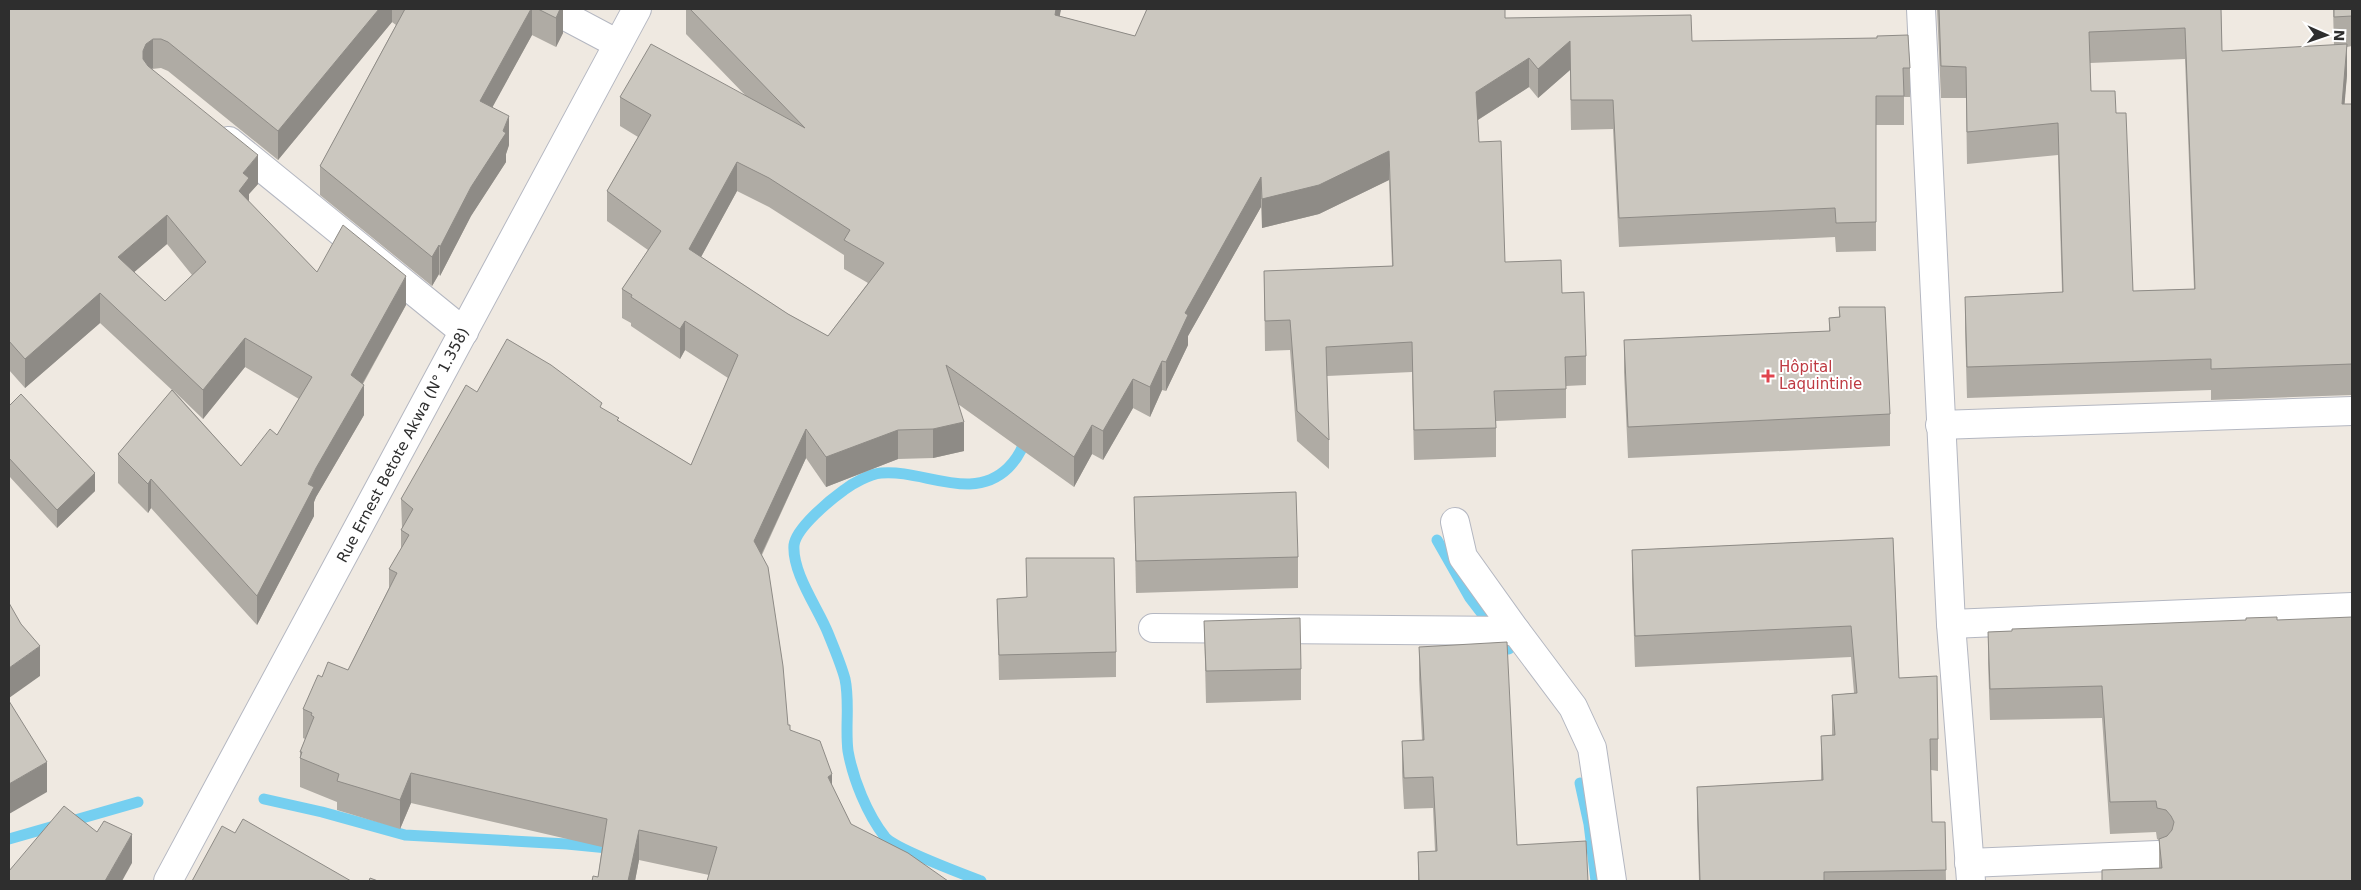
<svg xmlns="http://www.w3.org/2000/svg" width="2361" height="890" viewBox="0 0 2361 890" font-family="'DejaVu Sans',sans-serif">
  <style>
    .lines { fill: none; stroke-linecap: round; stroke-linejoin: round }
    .stream { stroke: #75cff0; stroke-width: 11 }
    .minor-casing { stroke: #b4b7c1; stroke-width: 30 }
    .minor { stroke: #fff; stroke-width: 28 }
    .wall { fill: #afaba4; fill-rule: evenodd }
    .shaded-wall { fill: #8e8b86 }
    .building { fill: #cbc7bf; stroke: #8e8b86; fill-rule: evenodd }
    .health-dot { fill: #e0444e; stroke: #fff; stroke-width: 2 }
    .labels { text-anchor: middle; stroke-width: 4; stroke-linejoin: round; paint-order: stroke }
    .health-label { font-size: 15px; fill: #be3a42; stroke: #fff; text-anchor: start }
    .street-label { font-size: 15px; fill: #2e2e2e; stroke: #fff }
  </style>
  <rect width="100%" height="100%" fill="#efe9e1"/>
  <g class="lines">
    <!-- stream -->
    <g class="stream">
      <polyline points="1437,540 1470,598 1509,649"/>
      <polyline points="1580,783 1589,824 1596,881"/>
      <polyline points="264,799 322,812 405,835 567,844 618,849"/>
      <polyline points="9,839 138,802"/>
      <path d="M981,881C963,874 895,849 885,837C867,814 853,779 848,751C845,728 850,702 845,679C841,664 834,648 828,633C818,608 792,573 794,545C796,528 830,500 844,490C853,483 870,474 881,473C923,469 972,503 1008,468C1018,458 1023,449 1026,436"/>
    </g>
    <defs>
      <g id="minor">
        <polyline points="552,9 618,44"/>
        <polyline points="1921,9 1951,624 1971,881"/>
        <polyline points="229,141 464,332"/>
        <polyline points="1940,425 2352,411"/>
        <polyline points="1455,522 1463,557 1516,631 1573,707 1592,748 1612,881"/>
        <polyline points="1951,624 2352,607"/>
        <polyline points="1153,628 1516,631"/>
        <polyline points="1969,863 2158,855"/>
        <polyline points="168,881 637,9"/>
      </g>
    </defs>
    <!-- minor casing -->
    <use href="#minor" class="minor-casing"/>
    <!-- minor -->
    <use href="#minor" class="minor"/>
  </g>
  <!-- wall -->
  <g class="wall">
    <path d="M9,9H563V33L556,47L532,35L492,107L509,145L506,154V162L471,216L440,276L439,274L432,286L320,195V166L396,25L392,22L278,160L168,71L161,68L152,69L258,184L249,194V202L317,272L406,305L363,384L364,415L316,497L314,502V516L257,625L151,508L148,513L118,483V454L172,390L100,323L25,388L9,370ZM167,244L192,275L165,301L134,272ZM245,367L299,399L277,435L241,466L173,390L203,419Z"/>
    <path d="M686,9H1061L1059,16L1135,36L1147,10L1144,9H1505V18L1910,68V97H1904V125H1876V251L1836,252L1835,237L1619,247L1613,129L1571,130L1570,70L1538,98L1529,87L1478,120L1479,142L1505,262L1562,293L1586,356V385L1566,386V418L1496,421V457L1414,460L1412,372L1327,376L1329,440V469L1297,441L1290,350L1265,351L1264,271L1392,266L1389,180L1319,214L1262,228L1261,207L1188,336V345L1166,391L1162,390L1150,417L1133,408L1103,460L1092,454L1074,487L958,404L964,451L933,458L898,459L826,487L806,458L762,555L788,725L790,730L832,786L851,824L709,875L639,860L635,881H592L598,877L602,847L411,803L400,829L337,810V802L300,787V752L305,739L303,738V709L322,677L348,670L389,588V569L401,549V530L402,528L401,499L477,392L602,409L619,421L691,465L728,378L685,350L680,359L631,326V323L622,318V289L648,250L607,221V191L638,137L620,126V97L745,95L686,34ZM737,191L769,207L844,255V269L868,283L828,336L788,314L701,257Z"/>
    <path d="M1937,9H2221L2222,51L2334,45L2333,9H2352V46L2347,47V75L2344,104H2352V395L2211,400V390L1967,398L1965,328V297L2062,292L2058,155L1967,164L1966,98H1941ZM2185,59L2194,289L2133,291L2116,113L2091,91L2090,63Z"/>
    <polygon points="1839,307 1890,414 1890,446 1628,458 1624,372 1624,340 1829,331 1829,318 1839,317"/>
    <polygon points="9,406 95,491 57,528 9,476"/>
    <polygon points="1134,497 1298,557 1298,588 1136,593"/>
    <polygon points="1893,538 1899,678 1938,739 1938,771 1931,770 1932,822 1945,822 1946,881 1699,881 1697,819 1697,787 1821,780 1821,736 1832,735 1832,695 1854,693 1851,657 1635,667 1632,581 1632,550"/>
    <polygon points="997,599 1116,652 1116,677 999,680"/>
    <polygon points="2277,620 2352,881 2102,881 2102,870 2159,868 2159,840 2157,839 2156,832 2110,834 2102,718 1990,720 1988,663 1988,632"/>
    <polygon points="1204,621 1301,669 1301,700 1206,703"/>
    <polygon points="1419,647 1517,845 1588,881 1418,881 1418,852 1435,851 1433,808 1404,809 1402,772 1402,741 1422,740 1419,679"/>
  </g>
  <!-- shaded-wall -->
  <g class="shaded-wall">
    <polygon points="379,9 392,9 392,22 278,160 278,131"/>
    <polygon points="531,9 532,9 532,35 480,130 480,101"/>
    <polygon points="560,9 563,9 563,33 556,47 556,18"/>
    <polygon points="1056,9 1061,9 1055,44 1055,15"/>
    <polygon points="153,39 153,68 146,74 143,80 143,51 146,44"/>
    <polygon points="1570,41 1570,70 1538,98 1538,69"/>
    <polygon points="2347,44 2347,75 2342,135 2342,104"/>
    <polygon points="1529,58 1529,87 1476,121 1476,92"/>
    <polygon points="509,116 509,145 506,154 506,162 471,216 440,276 440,247 471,187 503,131"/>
    <polygon points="1389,151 1389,180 1319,214 1262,228 1262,199"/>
    <polygon points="258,155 258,184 249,194 249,207 239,191 243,173"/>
    <polygon points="737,162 737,191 689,279 689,249"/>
    <polygon points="1261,177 1261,207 1188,336 1188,345 1166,391 1166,362 1185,313"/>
    <polygon points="167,215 167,244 118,286 118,257"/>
    <polygon points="439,245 439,274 432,286 432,257"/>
    <polygon points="406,276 406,305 351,404 351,375"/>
    <polygon points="100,293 100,323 25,388 25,359"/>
    <polygon points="685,321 685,350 680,359 680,329"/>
    <polygon points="245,338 245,367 203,419 203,390"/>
    <polygon points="1162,361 1162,390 1150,417 1150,387"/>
    <polygon points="1133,379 1133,408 1103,460 1103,431"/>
    <polygon points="364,385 364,415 316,497 314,502 314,516 257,625 257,596 316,468"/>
    <polygon points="964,422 964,451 933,458 933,429"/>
    <polygon points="1092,425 1092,454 1074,487 1074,457"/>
    <polygon points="806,429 806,458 754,570 754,541"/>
    <polygon points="898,430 898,459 826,487 826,457"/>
    <polygon points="95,473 95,491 57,528 57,510"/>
    <polygon points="151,479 151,508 148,513 148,484"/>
    <polygon points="40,646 40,676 9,698 9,668"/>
    <polygon points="47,762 47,792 9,814 9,784"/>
    <polygon points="411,773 411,803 400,829 400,800"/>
    <polygon points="832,774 832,803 828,777"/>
    <polygon points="639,830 639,860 635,881 628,881"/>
    <polygon points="132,834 132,863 122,881 105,881"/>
  </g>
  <!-- building -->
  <g class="building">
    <path d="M9,9H379L278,131L168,42L161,39H153L146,44L143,51V59L148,66L258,155L243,173L249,178L239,191L317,272L343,225L406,276L351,375L364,385L316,468L308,484L314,487L257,596L151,479L148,484L118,454L172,390L241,466L270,429L277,435L312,377L245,338L203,390L100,293L25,359L9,341ZM167,215L206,262L165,301L118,257Z"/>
    <polygon points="405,9 531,9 480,101 509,116 503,131 506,133 471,187 440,247 439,245 432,257 320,166"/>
    <polygon points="538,9 560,9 556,18"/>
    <path d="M690,9H1056L1055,15L1135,36L1147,9H1505V18L1691,15L1692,41L1877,38V36L1908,35L1910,68H1903L1904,96H1876V222L1836,223L1835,208L1619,218L1613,100H1571L1570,41L1538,69L1529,58L1476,92L1479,142L1501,141L1505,262L1561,260L1562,293L1584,292L1586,356L1565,357L1566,389L1494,391L1496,428L1414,430L1412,342L1326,347L1329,440L1297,411L1290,320L1265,321L1264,271L1393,266L1389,151L1319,185L1262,199L1261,177L1185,313L1188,315L1166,362L1162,361L1150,387L1133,379L1103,431L1092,425L1074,457L946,365L964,422L933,429L898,430L826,457L806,429L754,541L768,567L783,666L788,725H790V730L820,741L832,774L828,777L851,824L908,853L948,881H707L717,847L639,830L628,881H592L593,876L598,877L607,819L411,773L400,800L337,781L339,774L300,758L302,752H300L314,717L311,715L312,713L303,709L318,675L322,677L328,662L348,670L397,573L389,569L409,535L401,530L413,509L401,499L466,385L477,392L507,339L551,365L602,403L600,407L619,418L617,420L691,465L738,355L685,321L680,329L631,297L632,295L622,289L661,231L607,191L651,115L620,97L651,44L805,128ZM737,162L769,178L850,230L844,240L884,263L828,336L788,314L689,249Z"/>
    <path d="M1939,9H2221L2222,51L2347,44L2342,104H2352V364L2211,369V359L1967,367L1965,297L2063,292L2058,123L1967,132L1966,67L1941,66ZM2185,28L2195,289L2133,291L2126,113H2116L2115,91H2091L2089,32Z"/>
    <polygon points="2334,9 2352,9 2352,16 2334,17"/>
    <polygon points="1839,307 1885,307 1890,414 1628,427 1624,340 1830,331 1829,318 1840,317"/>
    <polygon points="21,394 95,473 57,510 9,458 9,406"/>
    <polygon points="1296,492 1298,557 1136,561 1134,497"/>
    <polygon points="1893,538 1899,678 1937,676 1938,739 1930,739 1932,822 1945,822 1946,870 1824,872 1824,881 1700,881 1697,787 1823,780 1821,736 1835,735 1832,695 1857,693 1851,626 1635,636 1632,550"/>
    <polygon points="1026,558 1114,558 1116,652 999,655 997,599 1027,597"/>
    <polygon points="9,603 21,624 40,646 9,668"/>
    <polygon points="2277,617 2277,620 2352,617 2352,881 2102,881 2102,870 2162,868 2159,839 2167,836 2172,830 2174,822 2171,816 2166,810 2157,808 2156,801 2110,802 2102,686 1990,689 1988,632 2012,631 2012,629 2246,620 2246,618"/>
    <polygon points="1300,618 1301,669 1206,671 1204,621"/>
    <polygon points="1507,642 1517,845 1586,841 1588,881 1419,881 1418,852 1437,851 1433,777 1404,778 1402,741 1424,740 1419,647"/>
    <polygon points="9,701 47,762 9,784"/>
    <polygon points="64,806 97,832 104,821 132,834 105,881 9,881 9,871"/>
    <polygon points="243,819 351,881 192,881 222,826 235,833"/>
    <polygon points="370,878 378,881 369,881"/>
  </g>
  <!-- markers -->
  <path class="health-dot" d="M1765.5 368.5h5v5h5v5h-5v5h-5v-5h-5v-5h5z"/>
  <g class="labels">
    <!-- health labels -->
    <g class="health-label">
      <text x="1779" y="372">Hôpital<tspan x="1779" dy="17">Laquintinie</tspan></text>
    </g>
    <!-- street labels -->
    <g class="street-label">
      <text transform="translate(403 445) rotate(-62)" y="5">Rue Ernest Betote Akwa (N° 1.358)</text>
    </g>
  </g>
  <!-- border -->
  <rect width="2361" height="890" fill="none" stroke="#2e2e2e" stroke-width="20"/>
  <!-- north arrow -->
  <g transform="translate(2326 35) rotate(92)" stroke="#ffffff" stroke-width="4" paint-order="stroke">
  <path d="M0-4L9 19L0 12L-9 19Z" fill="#2e2e2e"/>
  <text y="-8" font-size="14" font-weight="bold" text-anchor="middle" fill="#2e2e2e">N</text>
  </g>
</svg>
